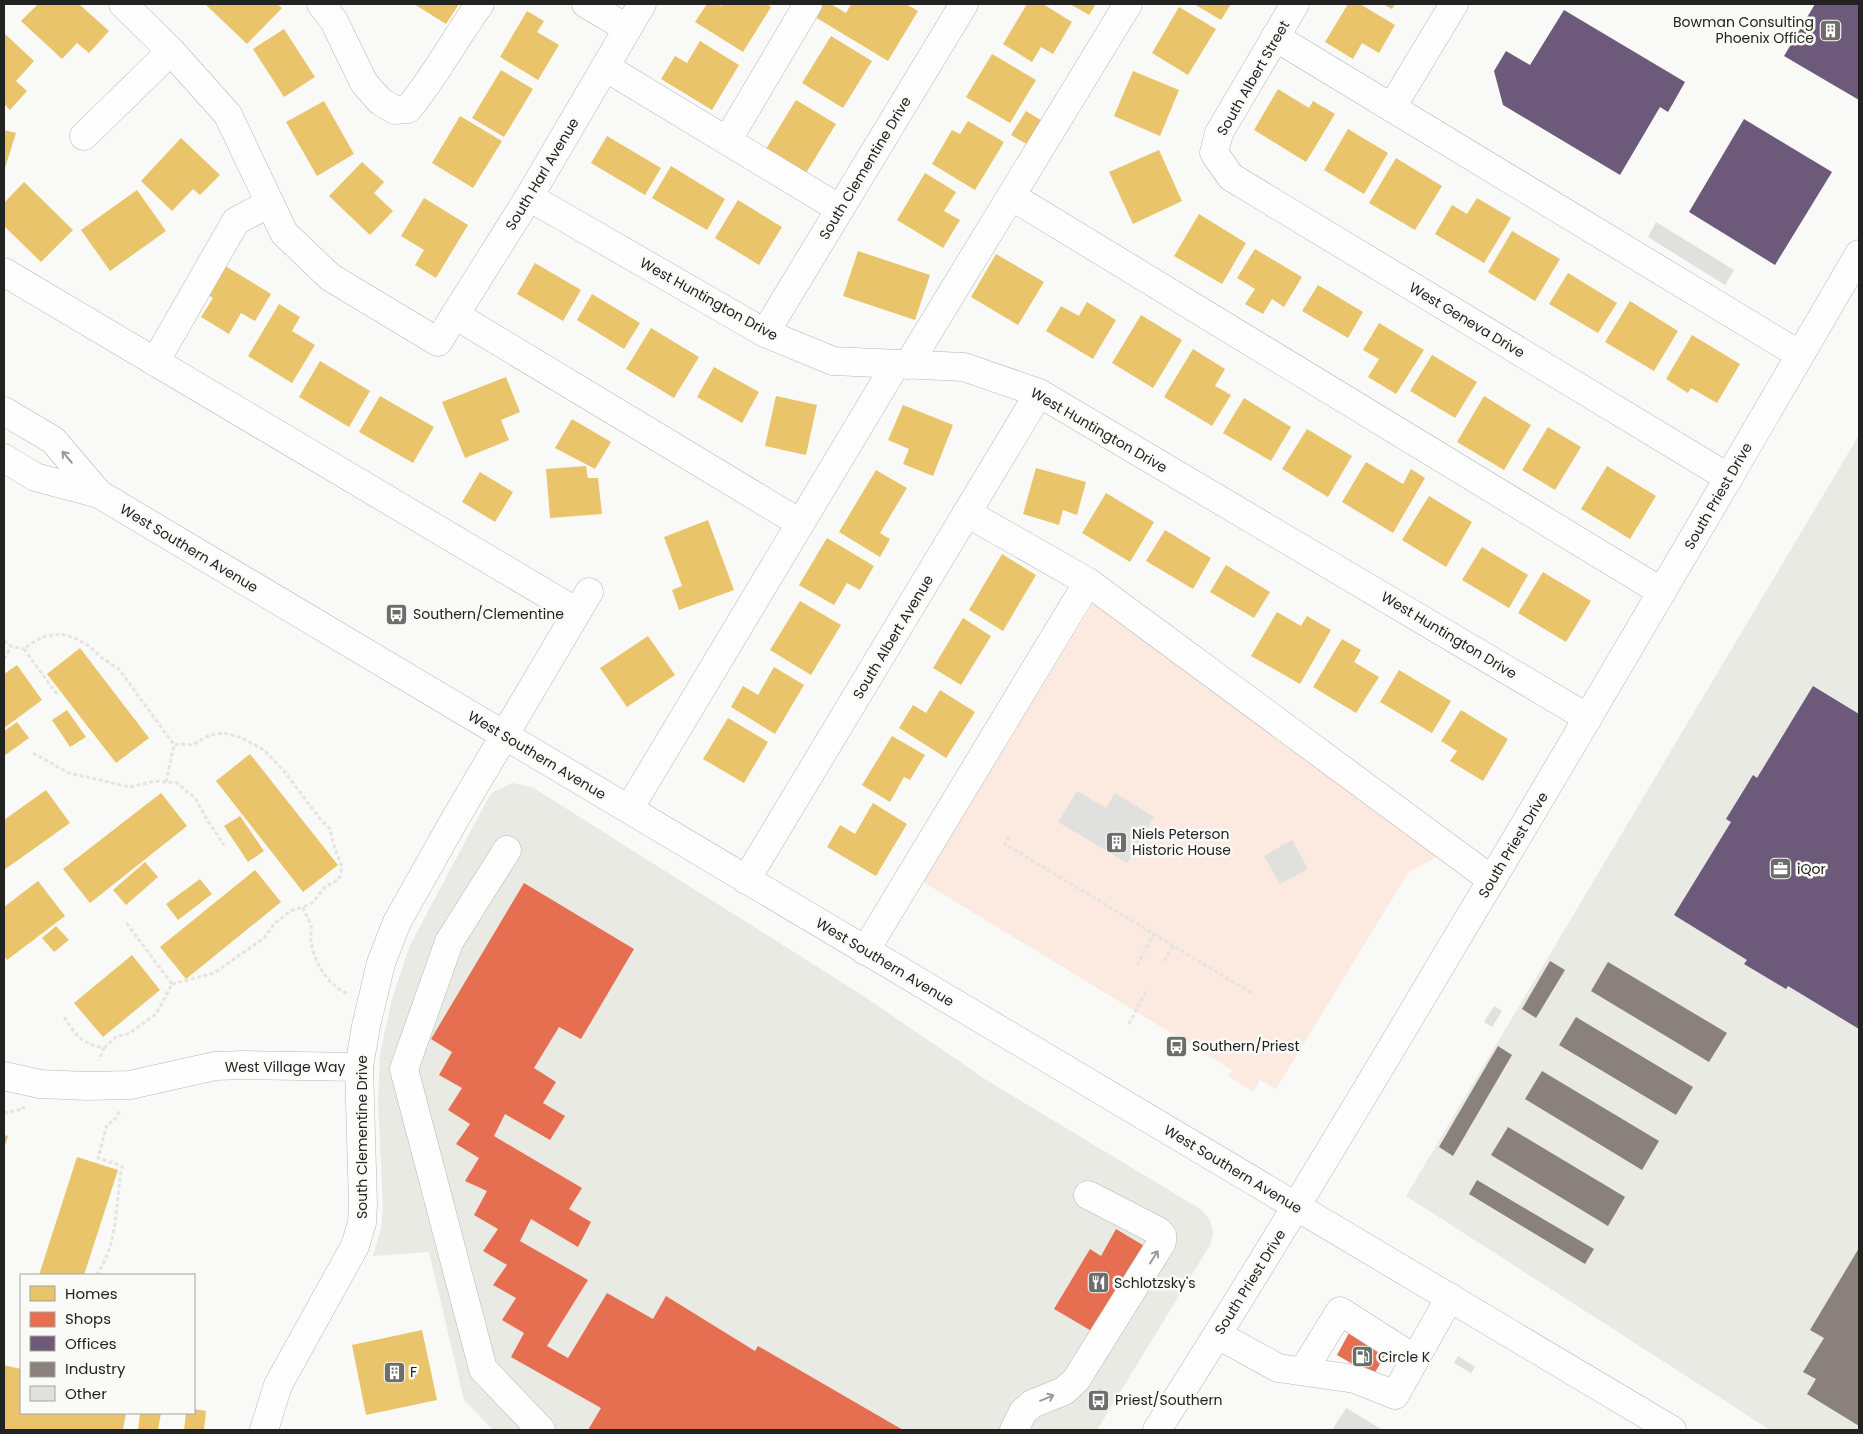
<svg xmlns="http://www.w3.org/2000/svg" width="1863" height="1434" viewBox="0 0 1863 1434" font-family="Poppins,sans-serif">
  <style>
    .built { fill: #e9eae4 }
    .green { fill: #fce9e0 }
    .homes { fill: #e9c46a }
    .shops { fill: #e76f51 }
    .offices { fill: #6d597a }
    .industry { fill: #8a817c }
    .building { fill: #e0e1df }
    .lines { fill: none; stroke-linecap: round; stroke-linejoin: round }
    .minor-casing { stroke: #b6b7b5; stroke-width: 29 }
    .major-casing { stroke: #b6b7b5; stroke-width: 29 }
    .path { stroke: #e4e4e4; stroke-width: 3; stroke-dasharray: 4 2.5; stroke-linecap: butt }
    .minor { stroke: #fefefe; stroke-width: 28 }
    .major { stroke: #fefefe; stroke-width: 28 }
    .oneway { stroke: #9b9b9b }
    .labels { text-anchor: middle; stroke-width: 5; stroke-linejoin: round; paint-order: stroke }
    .poi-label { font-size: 14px; fill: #222221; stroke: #fafbf7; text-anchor: start }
    .street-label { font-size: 14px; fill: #222221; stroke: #fafbf7 }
  </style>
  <rect width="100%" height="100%" fill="#f9faf8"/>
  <!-- built -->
  <g class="built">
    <polygon points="1859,435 1859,1430 1770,1430 1406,1196"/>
    <polygon points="512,783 532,787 859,993 988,1081 1202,1210 1210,1220 1213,1233 1210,1245 1097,1430 493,1430 464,1400 429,1252 373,1256 381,1228 383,1208 378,1101 380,1054 392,999 410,945 491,793"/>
  </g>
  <!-- green -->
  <polygon class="green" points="1094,602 1443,853 1408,873 1276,1089 1260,1080 1253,1092 1228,1076 1232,1070 923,882"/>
  <!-- homes -->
  <g class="homes">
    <polygon points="38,4 79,4 109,31 89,53 77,43 62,59 21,21"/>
    <polygon points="208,4 277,4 282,8 247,44 206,5"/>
    <polygon points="414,4 459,4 446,24"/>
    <polygon points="707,4 717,4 721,6 722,4 767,4 771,7 743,52 695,22"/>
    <polygon points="823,4 831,4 846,13 851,4 906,4 918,11 888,61 815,17"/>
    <polygon points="1027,4 1043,4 1072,22 1053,54 1041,47 1032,62 1003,44"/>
    <polygon points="1070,4 1096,4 1089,15"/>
    <polygon points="1194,4 1231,4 1221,20"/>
    <polygon points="1348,4 1360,4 1395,25 1379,53 1362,43 1353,59 1325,42"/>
    <polygon points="1383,4 1395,4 1392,9"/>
    <polygon points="1179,7 1216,29 1188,75 1152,53"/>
    <polygon points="527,11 544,21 537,32 559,45 538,80 500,57"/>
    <polygon points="284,29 315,77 284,97 253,49"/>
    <polygon points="4,33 34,61 16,81 27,91 10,110 4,104"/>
    <polygon points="831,36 872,61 843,108 802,83"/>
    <polygon points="700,41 739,65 712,110 661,79 675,56 687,63"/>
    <polygon points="992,54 1036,80 1010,123 966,97"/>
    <polygon points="501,70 533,89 504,137 472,118"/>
    <polygon points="1133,71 1179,90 1160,136 1114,116"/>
    <polygon points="1278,89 1309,108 1313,101 1335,114 1306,162 1254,130"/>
    <polygon points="796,100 836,124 806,173 766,149"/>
    <polygon points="324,101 354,154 317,176 286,122"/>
    <polygon points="1026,111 1044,122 1030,146 1011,135"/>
    <polygon points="460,116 502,141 473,188 432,163"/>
    <polygon points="968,121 1004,142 975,190 932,164 952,130 960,134"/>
    <polygon points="1348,129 1388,153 1364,194 1324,170"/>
    <polygon points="4,130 16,133 4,171"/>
    <polygon points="607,136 661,168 645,195 591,163"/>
    <polygon points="181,138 220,175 200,195 193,189 172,211 141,181"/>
    <polygon points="1159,150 1182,201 1133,224 1109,172"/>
    <polygon points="1396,158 1442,186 1415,230 1369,203"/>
    <polygon points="362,162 384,182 374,193 393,211 370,235 329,196"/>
    <polygon points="671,166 725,199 707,230 652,198"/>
    <polygon points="925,173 956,192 944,211 960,220 943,248 897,220"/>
    <polygon points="24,182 73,230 41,262 4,226 4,203"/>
    <polygon points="137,190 166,231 110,271 81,230"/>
    <polygon points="424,198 468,225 436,278 415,265 424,250 401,236"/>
    <polygon points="1477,198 1511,218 1484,263 1435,234 1452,205 1467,214"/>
    <polygon points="738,200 782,227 759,265 715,238"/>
    <polygon points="1199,214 1246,243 1222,284 1174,256"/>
    <polygon points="1512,231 1560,259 1535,301 1488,272"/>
    <polygon points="1255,249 1302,277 1284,307 1272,299 1263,314 1245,304 1255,289 1237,278"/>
    <polygon points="858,251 930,275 915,320 843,296"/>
    <polygon points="996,254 1044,282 1018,325 971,297"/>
    <polygon points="535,263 581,290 563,321 517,294"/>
    <polygon points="222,264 271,294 255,321 241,313 229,334 201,317 213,298 205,293"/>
    <polygon points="1568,273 1617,303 1598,333 1549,304"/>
    <polygon points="1318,285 1363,312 1348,338 1302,311"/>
    <polygon points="592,294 640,323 624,349 577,320"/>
    <polygon points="1630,301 1678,331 1654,371 1605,342"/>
    <polygon points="1087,302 1116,320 1093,359 1046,331 1061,306 1079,316"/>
    <polygon points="279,304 300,317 292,331 315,345 292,383 248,356"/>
    <polygon points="1141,315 1182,340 1153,388 1112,363"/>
    <polygon points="1379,323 1424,350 1396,394 1368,377 1379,359 1363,350"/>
    <polygon points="651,328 699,357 674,398 626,369"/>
    <polygon points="1692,335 1740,364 1717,403 1691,388 1688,393 1666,379"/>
    <polygon points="1193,349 1225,369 1215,386 1231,395 1212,426 1164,397"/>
    <polygon points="1432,355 1477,382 1455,418 1410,391"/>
    <polygon points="320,361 370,391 349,427 299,397"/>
    <polygon points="714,367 759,392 742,423 697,397"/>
    <polygon points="506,377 520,412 501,420 509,440 465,458 442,402"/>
    <polygon points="380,396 434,427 413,463 359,432"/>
    <polygon points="776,396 817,405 806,455 765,446"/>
    <polygon points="1484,396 1531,425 1504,470 1457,442"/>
    <polygon points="1244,398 1291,427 1271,461 1223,433"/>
    <polygon points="903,405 953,425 933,476 903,464 909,449 888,440"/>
    <polygon points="572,419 611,442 595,469 555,448"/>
    <polygon points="1548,427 1581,447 1555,490 1522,470"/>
    <polygon points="1307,429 1352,456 1328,497 1282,469"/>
    <polygon points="1366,462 1403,484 1411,469 1425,478 1393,533 1342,502"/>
    <polygon points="586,466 588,478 598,478 602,514 550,518 546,469"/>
    <polygon points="1607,466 1656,496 1630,539 1581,509"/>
    <polygon points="1036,468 1086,482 1077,515 1063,510 1059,525 1023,514"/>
    <polygon points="876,470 907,488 880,533 890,539 880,557 839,532"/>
    <polygon points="480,472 513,492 495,522 462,502"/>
    <polygon points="1106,493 1154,522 1130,562 1082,533"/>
    <polygon points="1429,496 1472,522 1446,567 1402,540"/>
    <polygon points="708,520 734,590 679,610 672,590 682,586 664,537"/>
    <polygon points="1165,530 1211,558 1193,589 1146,561"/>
    <polygon points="827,538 874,566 860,590 847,583 834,605 799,585"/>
    <polygon points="1482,547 1528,575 1509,608 1462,580"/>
    <polygon points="1002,554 1036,575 1003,631 969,610"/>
    <polygon points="1226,565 1270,592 1254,618 1210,592"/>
    <polygon points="1543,572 1591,601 1566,642 1518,613"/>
    <polygon points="800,601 841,625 811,675 770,650"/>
    <polygon points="1277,612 1301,626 1307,616 1331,630 1300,684 1251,656"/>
    <polygon points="963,618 991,636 961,685 933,668"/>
    <polygon points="648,636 675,675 627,707 600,668"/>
    <polygon points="1342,639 1361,650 1354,662 1379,677 1356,713 1313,687"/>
    <polygon points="80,648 149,738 116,763 47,674"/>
    <polygon points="17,665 42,700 4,728 4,674"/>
    <polygon points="774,667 804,685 775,734 731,707 743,686 758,695"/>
    <polygon points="1399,670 1451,701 1432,733 1380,702"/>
    <polygon points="940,690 975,712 946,758 899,728 913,705 926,713"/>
    <polygon points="67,710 86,737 70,747 52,720"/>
    <polygon points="1461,710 1508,739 1483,781 1450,761 1457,751 1441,741"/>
    <polygon points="728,718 768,742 744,783 703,759"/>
    <polygon points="17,722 29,738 4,756 4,731"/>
    <polygon points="892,736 925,755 910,780 904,777 890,802 862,785"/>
    <polygon points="250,754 338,865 303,892 216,781"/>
    <polygon points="46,790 70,823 4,870 4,820"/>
    <polygon points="161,793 187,826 90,903 63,869"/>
    <polygon points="873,803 907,824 876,876 827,847 840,825 855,834"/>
    <polygon points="240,816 264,851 248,862 224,826"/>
    <polygon points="145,862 158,877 126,905 113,890"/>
    <polygon points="255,870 281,902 186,979 160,947"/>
    <polygon points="200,879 212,894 178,920 166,904"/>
    <polygon points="38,881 65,916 7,960 4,956 4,907"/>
    <polygon points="56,926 69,940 54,952 42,938"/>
    <polygon points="132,955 160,990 103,1037 74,1003"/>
    <polygon points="4,1135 8,1136 4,1149"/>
    <polygon points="77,1157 118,1170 84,1275 39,1275"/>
    <polygon points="422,1330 437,1400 366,1415 352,1345"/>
    <polygon points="4,1365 21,1369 21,1413 126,1413 123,1430 4,1430"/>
    <polygon points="194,1409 206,1411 204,1430 184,1430 186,1413 194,1413"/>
    <polygon points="140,1413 161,1413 158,1430 138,1430"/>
  </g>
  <!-- shops -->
  <g class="shops">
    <polygon points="524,883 634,949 581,1039 559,1027 534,1068 556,1082 543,1103 565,1116 550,1140 505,1114 494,1136 582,1188 569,1209 591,1222 578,1247 531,1219 520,1241 588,1280 547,1346 568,1358 607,1293 653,1319 666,1296 755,1351 758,1346 903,1430 588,1430 601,1408 511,1357 524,1333 502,1320 516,1298 493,1285 507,1265 483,1251 498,1229 474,1215 487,1191 465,1181 479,1158 456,1144 470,1124 448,1110 462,1088 439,1075 452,1052 431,1039"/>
    <polygon points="1116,1229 1146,1247 1095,1333 1054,1309 1090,1249 1101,1256"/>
    <polygon points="1349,1333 1385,1355 1373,1376 1337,1355"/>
    <polygon points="1099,1389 1108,1393 1099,1409 1090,1404"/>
  </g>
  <!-- offices -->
  <g class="offices">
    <polygon points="1815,4 1859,4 1859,100 1784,56"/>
    <polygon points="1564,10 1685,82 1668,112 1660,107 1620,175 1503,105 1494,71 1506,51 1530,65"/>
    <polygon points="1744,119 1832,172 1775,265 1689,212"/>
    <polygon points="1813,686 1859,714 1859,1029 1788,986 1786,989 1744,964 1747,960 1674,915 1731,822 1726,819 1753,775 1757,778"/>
  </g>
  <!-- industry -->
  <g class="industry">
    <polygon points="1550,961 1565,970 1536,1018 1522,1009"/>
    <polygon points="1608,962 1727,1033 1709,1062 1591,991"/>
    <polygon points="1576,1017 1693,1087 1676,1115 1559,1045"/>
    <polygon points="1498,1046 1512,1055 1453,1156 1439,1147"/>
    <polygon points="1542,1071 1659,1141 1642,1170 1525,1099"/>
    <polygon points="1508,1127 1625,1197 1608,1226 1491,1155"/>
    <polygon points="1477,1180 1594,1249 1585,1264 1469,1194"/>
    <polygon points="1859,1248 1859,1426 1807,1394 1816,1379 1803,1372 1824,1338 1810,1330"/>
  </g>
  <!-- building -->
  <g class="building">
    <polygon points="1656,222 1734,270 1725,285 1648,237"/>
    <polygon points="1077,791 1106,808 1115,793 1154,817 1127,863 1058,822"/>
    <polygon points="1292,840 1308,869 1280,884 1264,856"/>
    <polygon points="1494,1006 1502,1011 1492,1027 1484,1022"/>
    <polygon points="1172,1035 1188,1045 1183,1053 1167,1043"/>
    <polygon points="1458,1356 1475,1367 1471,1373 1454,1363"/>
    <polygon points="1346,1408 1383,1430 1332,1430"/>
  </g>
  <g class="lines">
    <defs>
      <g id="minor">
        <polyline points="123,4 171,51 228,115 284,233 330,277 438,342 529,197 642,4"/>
        <path d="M321,4L334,21L364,83L381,102L395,110L408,109C435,77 455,38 480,4"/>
        <polyline points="586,4 627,28"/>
        <polyline points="1295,4 1219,133 1214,153 1231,177 1729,478"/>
        <polyline points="1275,37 1800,355"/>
        <polyline points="605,67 840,209"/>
        <polyline points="1392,107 1454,4"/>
        <polyline points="84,136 171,51"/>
        <polyline points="727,141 808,4"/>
        <polyline points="1011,196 1662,592"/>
        <polyline points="529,197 765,333 833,361 964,367 1039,393 1588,718"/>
        <polyline points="4,272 577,612"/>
        <polyline points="455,315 800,523"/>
        <polyline points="765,333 964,4"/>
        <polyline points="155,362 236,221 270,203"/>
        <polyline points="908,365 1128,4"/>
        <polyline points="967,513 1088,582 1492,880"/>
        <polyline points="629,809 896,364"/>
        <polyline points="507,850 449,942 404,1069 483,1369 541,1430"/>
        <polyline points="746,880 1039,393"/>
        <polyline points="865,951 1088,582"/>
        <polyline points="4,1076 40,1084 87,1086 130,1085 215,1066 244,1065 359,1067"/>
        <polyline points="1218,1335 1278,1368 1355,1379 1395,1395 1450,1297"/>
        <polyline points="1303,1371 1340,1311 1415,1359"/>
        <polyline points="264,1430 278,1385 355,1246 362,1223 363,1204 359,1067 366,1026 381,963 397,922 455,819 589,592"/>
        <polyline points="1014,1430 1023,1412 1032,1404 1064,1391 1076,1380 1162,1242 1162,1235 1158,1231 1088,1195"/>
      </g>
      <g id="major">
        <polyline points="4,411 53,440 99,494"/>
        <polyline points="4,458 35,477 99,494 1672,1430"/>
        <path d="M1157,1430C1258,1272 1355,1110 1451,948C1589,718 1724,486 1859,254"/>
      </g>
    </defs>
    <!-- minor casing -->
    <use href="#minor" class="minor-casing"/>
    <!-- major casing -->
    <use href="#major" class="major-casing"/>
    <!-- path -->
    <g class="path">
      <polyline points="4,641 11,646 24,649"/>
      <polyline points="4,659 11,646"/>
      <polyline points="57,694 24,649 35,641 46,636 61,634 75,638 89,646 102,658 119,669 174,745 183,744 192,745 210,735 224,733 242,738 264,750 284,771 321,820 330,829 334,846 342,867 339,879 325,887 312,903 303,907"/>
      <polyline points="33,753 69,773 130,787 155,781 177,783 195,798 206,818 224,845"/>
      <polyline points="166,782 174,745"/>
      <polyline points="1009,836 1005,844 1253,994"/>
      <polyline points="1164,961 1173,946"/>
      <polyline points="1137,965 1154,934"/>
      <path d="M172,984L214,973L264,938L274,924L290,911L303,907C305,913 309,919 311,925C312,930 310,936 311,941C314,963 328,986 349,994"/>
      <path d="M64,1017C77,1036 79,1042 104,1048L99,1060"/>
      <polyline points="1129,1024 1146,991"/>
      <polyline points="104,1048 116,1037 130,1033 156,1014 172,984 125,921"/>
      <polyline points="4,1113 23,1109 24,1106"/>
      <path d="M96,1275C119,1245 115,1202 122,1166L98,1158L107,1124L114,1121L120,1111"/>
    </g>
    <!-- minor -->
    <use href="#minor" class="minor"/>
    <!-- major -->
    <use href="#major" class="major"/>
  </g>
  <!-- one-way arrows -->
  <defs><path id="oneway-shaft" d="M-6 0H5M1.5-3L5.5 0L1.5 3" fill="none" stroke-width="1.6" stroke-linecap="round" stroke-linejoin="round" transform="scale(1.25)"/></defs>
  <g class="oneway">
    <use href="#oneway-shaft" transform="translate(67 457) rotate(-130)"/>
    <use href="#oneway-shaft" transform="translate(1154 1257) rotate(-58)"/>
    <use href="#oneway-shaft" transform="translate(1047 1398) rotate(-23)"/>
  </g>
  <!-- icons -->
  <defs>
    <symbol id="building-square" viewBox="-11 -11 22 22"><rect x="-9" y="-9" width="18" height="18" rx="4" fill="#6d6e6c" stroke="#fafbf7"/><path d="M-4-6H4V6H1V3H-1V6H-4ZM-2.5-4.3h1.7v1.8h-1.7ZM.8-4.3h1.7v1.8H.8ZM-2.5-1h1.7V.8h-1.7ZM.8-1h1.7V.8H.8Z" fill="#fff"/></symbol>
    <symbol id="bus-square" viewBox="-11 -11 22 22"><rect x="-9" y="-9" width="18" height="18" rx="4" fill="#6d6e6c" stroke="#fafbf7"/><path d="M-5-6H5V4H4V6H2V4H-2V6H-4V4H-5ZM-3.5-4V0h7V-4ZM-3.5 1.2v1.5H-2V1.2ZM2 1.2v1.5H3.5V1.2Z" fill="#fff"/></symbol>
    <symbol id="office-square" viewBox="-11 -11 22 22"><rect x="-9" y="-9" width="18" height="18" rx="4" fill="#6d6e6c" stroke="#fafbf7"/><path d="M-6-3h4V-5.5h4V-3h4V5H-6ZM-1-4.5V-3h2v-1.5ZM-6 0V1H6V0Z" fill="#fff"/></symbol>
    <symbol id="restaurant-square" viewBox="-11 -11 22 22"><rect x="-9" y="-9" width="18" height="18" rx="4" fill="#6d6e6c" stroke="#fafbf7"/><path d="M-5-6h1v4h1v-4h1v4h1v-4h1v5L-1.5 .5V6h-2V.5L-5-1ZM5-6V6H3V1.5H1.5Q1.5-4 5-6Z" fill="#fff"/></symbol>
    <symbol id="fuel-square" viewBox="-11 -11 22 22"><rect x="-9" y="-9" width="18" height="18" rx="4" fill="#6d6e6c" stroke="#fafbf7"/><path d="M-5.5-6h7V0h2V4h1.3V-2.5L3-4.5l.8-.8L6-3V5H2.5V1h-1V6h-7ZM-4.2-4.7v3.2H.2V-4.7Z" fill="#fff"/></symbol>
  </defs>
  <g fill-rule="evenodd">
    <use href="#building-square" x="1818" y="18" width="25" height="25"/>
    <use href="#bus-square" x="384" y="602" width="25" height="25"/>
    <use href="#building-square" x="1104" y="830" width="25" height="25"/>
    <use href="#office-square" x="1768" y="856" width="25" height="25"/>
    <use href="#bus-square" x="1164" y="1034" width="25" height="25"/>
    <use href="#restaurant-square" x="1086" y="1270" width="25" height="25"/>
    <use href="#fuel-square" x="1350" y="1344" width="25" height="25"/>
    <use href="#building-square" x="382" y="1360" width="25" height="25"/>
    <use href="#bus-square" x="1086" y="1388" width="25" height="25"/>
  </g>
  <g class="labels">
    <!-- poi labels -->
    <g class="poi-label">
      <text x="1814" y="27" text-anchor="end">Bowman Consulting<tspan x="1814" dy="16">Phoenix Office</tspan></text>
      <text x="413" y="619">Southern/Clementine</text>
      <text x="1132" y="839">Niels Peterson<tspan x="1132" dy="16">Historic House</tspan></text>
      <text x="1797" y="874">iQor</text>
      <text x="1192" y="1051">Southern/Priest</text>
      <text x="1114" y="1288">Schlotzsky's</text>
      <text x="1378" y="1362">Circle K</text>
      <text x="410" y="1377">F</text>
      <text x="1115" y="1405">Priest/Southern</text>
    </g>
    <!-- street labels -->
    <g class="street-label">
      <text transform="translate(1253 78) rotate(-60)" y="5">South Albert Street</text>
      <text transform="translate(865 168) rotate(-59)" y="5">South Clementine Drive</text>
      <text transform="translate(542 174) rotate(-59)" y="5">South Harl Avenue</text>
      <text transform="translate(709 299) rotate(29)" y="5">West Huntington Drive</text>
      <text transform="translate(1467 320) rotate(31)" y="5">West Geneva Drive</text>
      <text transform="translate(1099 430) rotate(30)" y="5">West Huntington Drive</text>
      <text transform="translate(1718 496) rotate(-60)" y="5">South Priest Drive</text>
      <text transform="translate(189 548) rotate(31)" y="5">West Southern Avenue</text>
      <text transform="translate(1449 635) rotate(31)" y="5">West Huntington Drive</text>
      <text transform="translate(893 637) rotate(-59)" y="5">South Albert Avenue</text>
      <text transform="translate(537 755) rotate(31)" y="5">West Southern Avenue</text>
      <text transform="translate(1513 845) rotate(-59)" y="5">South Priest Drive</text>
      <text transform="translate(885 962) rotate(31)" y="5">West Southern Avenue</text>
      <text x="285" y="1072">West Village Way</text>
      <text transform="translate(362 1137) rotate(-90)" y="5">South Clementine Drive</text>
      <text transform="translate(1233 1169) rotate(31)" y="5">West Southern Avenue</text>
      <text transform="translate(1250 1282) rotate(-58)" y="5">South Priest Drive</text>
    </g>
  </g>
  <!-- border -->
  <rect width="1863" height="1434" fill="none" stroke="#222221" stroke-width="10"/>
  <!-- legend -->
  <rect x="20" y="1274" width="175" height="140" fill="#fafbf7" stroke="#a4a4a1"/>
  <rect x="30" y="1286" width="25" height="15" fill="#e9c46a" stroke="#a4a4a1"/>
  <text x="65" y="1299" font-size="15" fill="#222221">Homes</text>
  <rect x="30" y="1312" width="25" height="15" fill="#e76f51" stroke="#a4a4a1"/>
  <text x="65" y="1324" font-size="15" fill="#222221">Shops</text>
  <rect x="30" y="1336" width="25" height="15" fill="#6d597a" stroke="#a4a4a1"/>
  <text x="65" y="1349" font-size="15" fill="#222221">Offices</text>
  <rect x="30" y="1362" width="25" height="15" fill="#8a817c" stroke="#a4a4a1"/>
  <text x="65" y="1374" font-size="15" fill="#222221">Industry</text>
  <rect x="30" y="1386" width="25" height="15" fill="#e0e1df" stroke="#a4a4a1"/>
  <text x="65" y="1399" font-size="15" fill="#222221">Other</text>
</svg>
